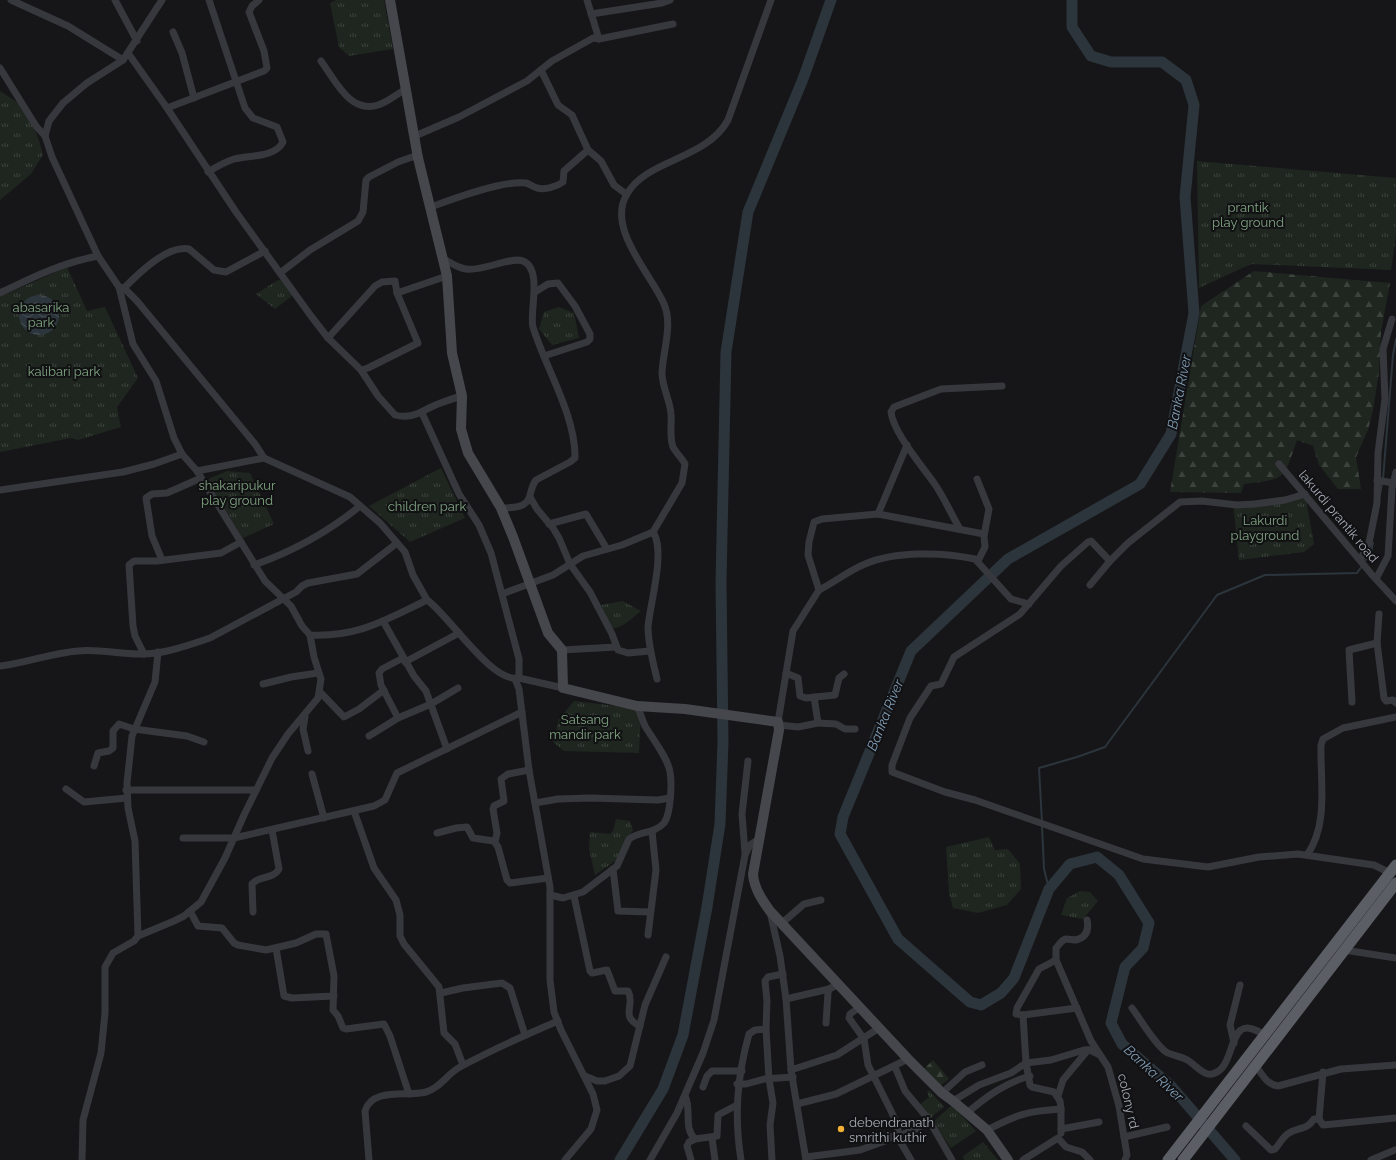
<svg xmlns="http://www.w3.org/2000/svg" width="1396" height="1160" viewBox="0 0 1396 1160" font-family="Raleway,sans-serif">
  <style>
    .forest { fill: url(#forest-firs) }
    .park { fill: url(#park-tufts) }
    .water { fill: url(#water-waves) }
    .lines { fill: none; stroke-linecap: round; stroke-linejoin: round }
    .stream { stroke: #2c353c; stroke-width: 2 }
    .river { stroke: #2c353c; stroke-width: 11 }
    .minor { stroke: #37383d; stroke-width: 7 }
    .secondary { stroke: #45474d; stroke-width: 10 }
    .trunk { stroke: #5b5e65; stroke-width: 11 }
    .poi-dot { fill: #f2b134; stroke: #111113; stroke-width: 1.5 }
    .labels { text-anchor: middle; stroke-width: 4; stroke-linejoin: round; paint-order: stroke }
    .park-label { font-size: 13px; fill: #7fa381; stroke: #111113 }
    .street-label { font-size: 13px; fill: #a8adb8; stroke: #111113 }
    .poi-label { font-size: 13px; fill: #a8adb8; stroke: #111113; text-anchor: start }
    .water-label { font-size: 14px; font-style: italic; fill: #7f9bb3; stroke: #111113 }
  </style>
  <defs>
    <pattern id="forest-firs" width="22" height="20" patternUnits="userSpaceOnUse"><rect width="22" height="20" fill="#1e261f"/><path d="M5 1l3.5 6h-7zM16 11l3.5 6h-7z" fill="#3c433d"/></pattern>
    <pattern id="park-tufts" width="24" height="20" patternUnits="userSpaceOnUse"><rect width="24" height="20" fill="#1e261f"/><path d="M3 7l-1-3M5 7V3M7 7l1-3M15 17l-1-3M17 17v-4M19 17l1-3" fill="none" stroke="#3c433d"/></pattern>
    <pattern id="water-waves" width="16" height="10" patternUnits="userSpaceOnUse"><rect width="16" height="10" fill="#2c353c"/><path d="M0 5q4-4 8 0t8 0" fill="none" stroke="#485056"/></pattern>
  </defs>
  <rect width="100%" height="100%" fill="#161618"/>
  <!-- forest -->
  <g class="forest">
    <path d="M1254,271L1390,283L1381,332L1379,372L1373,410L1368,430L1356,457L1361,489H1338L1319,465L1313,446L1297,440C1283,480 1287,479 1244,484L1241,493L1170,492L1201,306Z"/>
    <polygon points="933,1060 949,1079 938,1088 922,1071"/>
  </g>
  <!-- park -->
  <g class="park">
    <polygon points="336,0 384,0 393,49 349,56 339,47 330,3"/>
    <path d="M0,91L31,111C32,127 40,139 43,155L31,174L0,200Z"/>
    <polygon points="1197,161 1396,178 1396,236 1391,270 1251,264 1199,288"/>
    <polygon points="67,267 87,311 105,307 138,378 117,407 121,427 78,440 71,438 0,452 0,297"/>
    <polygon points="278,280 285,281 293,295 275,309 256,294"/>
    <polygon points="559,307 574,313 579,338 552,345 539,329 544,312"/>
    <polygon points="441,468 465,518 410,542 369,506"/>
    <polygon points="227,471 250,473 274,524 243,538 206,480"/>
    <polygon points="1305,494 1314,544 1304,552 1239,560 1233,503"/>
    <path d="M623,601L641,611C633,617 621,630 611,628L601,605Z"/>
    <polygon points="574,701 641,709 639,753 564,751 553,742 559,719"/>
    <polygon points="616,819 630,821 633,831 625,840 618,859 595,875 589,849 590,832 610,834 613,831"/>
    <polygon points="989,837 995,850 1008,849 1020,864 1021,889 1007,905 978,913 953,908 949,893 946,847"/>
    <polygon points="1080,891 1090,892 1098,901 1083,919 1061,915 1067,898"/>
    <polygon points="929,1090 944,1107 929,1119 918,1106 929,1097 927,1092"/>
    <polygon points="952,1105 976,1131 951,1148 933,1122"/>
    <polygon points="983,1142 998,1160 964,1160 963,1156"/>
  </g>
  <!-- water -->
  <circle class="water" cx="39" cy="315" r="20"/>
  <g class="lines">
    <!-- stream -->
    <g class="stream">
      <polyline points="1383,479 1393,355 1396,339"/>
      <polyline points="1380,495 1382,483"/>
      <polyline points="1364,562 1371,552 1373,543"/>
      <polyline points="1042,822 1039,768 1077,757 1105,747 1217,595 1265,575 1357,573 1362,566"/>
      <polyline points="1042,826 1044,869 1049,889"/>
    </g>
    <!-- river -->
    <g class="river">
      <polyline points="1072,0 1072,27 1091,56 1111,62 1162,62 1186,80 1194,105 1185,197 1194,313 1171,434 1140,484 1008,559 911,651 843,817 840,834 898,939 970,1002 981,1005 1001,993 1014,978 1049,889 1070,864 1097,857 1119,875 1149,923 1143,948 1125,967 1111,1023 1122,1044 1171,1086 1235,1160"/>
      <polyline points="620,1160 663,1089 683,1035 707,907 720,824 723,742 721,582 726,352 748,212 803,79 831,0"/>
    </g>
    <!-- minor -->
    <g class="minor">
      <polyline points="11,0 68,26 123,60"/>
      <polyline points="115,0 137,41"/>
      <path d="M162,0L123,60L87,83L63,103L49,121L45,136L52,157L98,256L119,287L133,344L156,381L174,438L182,454L197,471L265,581L291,606L302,626L310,635C359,637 385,620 427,600C448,614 492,684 519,678L563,688"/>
      <polyline points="587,0 599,39"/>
      <polyline points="591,14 662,3 670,0"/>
      <polyline points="173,32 182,53 194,98"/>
      <path d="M128,53L167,108L236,212L311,316L328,338L361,370L378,396L395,415C413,420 422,410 438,404C446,401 454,398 462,396"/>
      <path d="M321,61C335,80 350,114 378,105C388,102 397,94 406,89"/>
      <polyline points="0,68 36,126 45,136"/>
      <polyline points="541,70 558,105 572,115 588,150 601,161 614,185 626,194"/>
      <polyline points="167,108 264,71 267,68 264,51 249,12 252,6 259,0"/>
      <polyline points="415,136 459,117 527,81 552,61 593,38 599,39 673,24"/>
      <path d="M208,172C216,167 225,162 234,159C248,155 275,158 283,142L277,127L253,118L245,108L209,0"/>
      <path d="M431,207C452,199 505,180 526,183C530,184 533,187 537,188C545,190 556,187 563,182L564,171L588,150"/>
      <path d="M444,259C451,263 458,268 466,269C482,272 511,256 523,261C543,269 529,313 533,327C545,367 576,416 575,458L570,462L536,480C532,485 532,489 530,495C528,508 512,508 501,508"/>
      <polyline points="280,273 310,250 358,221 363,212 366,180 369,177 398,162 418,155"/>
      <polyline points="119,287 124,288 137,301 255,444 264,458"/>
      <path d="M124,288C139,273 167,245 189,249L214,270L226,272L265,251"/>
      <polyline points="535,292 548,284 558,283 575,306 590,334 590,339 587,342 544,356"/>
      <path d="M0,293C33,277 61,263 98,256"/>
      <polyline points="328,338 375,286 382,282 395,281 397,293 447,276"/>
      <polyline points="361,370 368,368 418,343 397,293"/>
      <polyline points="422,413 459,494 479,525 491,553 519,659 519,678"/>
      <polyline points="1279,464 1373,576 1396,601"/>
      <polyline points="197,471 264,458 350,497 380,523 405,552 413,575 427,600"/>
      <polyline points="977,479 989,509 984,536 985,547 978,561"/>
      <polyline points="1377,480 1393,483"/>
      <polyline points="0,490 123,472 154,464 182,454"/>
      <polyline points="530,497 537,509 553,528 559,538 570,564 590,592 612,634 618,650 628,653 650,651"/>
      <polyline points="878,514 907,445"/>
      <polyline points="549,524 586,514 607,549"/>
      <path d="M960,529C951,514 944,497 934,483C922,466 893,432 891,412L894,407L941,389L1002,386"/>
      <path d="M653,532C666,551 650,603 648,627C648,644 653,662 657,679"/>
      <polyline points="162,560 152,536 146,498 152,494 167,493 201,478"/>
      <polyline points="1360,560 1369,543 1377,503 1378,453 1385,399 1383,349 1392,319"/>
      <polyline points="1110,561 1091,541 1088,542 1061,566 1020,614 954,657 941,684 931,686 910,718 892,765 892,772 945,792 975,800 1143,859 1208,867 1259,857 1298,854 1374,865 1390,873"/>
      <path d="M254,565C294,551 328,532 360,506"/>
      <polyline points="1376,579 1388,556 1392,488 1396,472"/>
      <polyline points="1090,585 1110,561 1128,543 1180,502 1202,501 1237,505 1255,504 1285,500 1305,494"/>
      <path d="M819,590C835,582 848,571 865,564C895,551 943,552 975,559L1011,599L1029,604"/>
      <path d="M502,594L553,575L583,556L622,545L653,532L682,483L685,464C682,458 676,453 673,447C669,436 672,424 671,414C670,400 662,387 662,373C663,350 673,325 664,304C651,274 606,228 627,194C647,159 706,160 728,120L771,0"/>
      <polyline points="1379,614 1377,643 1384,698 1386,701 1393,700 1396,703"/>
      <polyline points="383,621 414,676 426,691 447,749"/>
      <polyline points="562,650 616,647"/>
      <polyline points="144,654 135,636 133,626 129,565 134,561 157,561 221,553 241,542"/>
      <polyline points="405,662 459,633"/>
      <path d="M0,666C27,663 51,653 78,651C99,649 119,654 139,654C162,655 189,645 210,638L296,592L302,586L308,583L357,574L397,543"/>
      <polyline points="786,673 798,678 800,696 806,698 835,695 839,678 844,674"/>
      <polyline points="515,679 519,689 529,770 550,887 550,980 554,1012 561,1030 593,1094 597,1110 591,1129 565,1160"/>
      <polyline points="263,684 291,677 318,673"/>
      <polyline points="320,692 344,717 359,709 384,690"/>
      <polyline points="814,697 818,723 836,724 845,729 855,729"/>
      <polyline points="1352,702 1349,650 1377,643"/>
      <polyline points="305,717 303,729 308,751"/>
      <polyline points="398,718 431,704 458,688"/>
      <polyline points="778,722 793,631 819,590 808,555 809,542 814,522 822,519 878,514 984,534"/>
      <polyline points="779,725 798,727 818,723"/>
      <polyline points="369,736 398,718 381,685 379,673 382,669 403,658"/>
      <polyline points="94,766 98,753 109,751 113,748 113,731 119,724 134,729 187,736 204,742"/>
      <polyline points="312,774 324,818"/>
      <polyline points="66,789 84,802 127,798"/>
      <polyline points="126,790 256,790"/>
      <polyline points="535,803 558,799 590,798 658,800 670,798"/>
      <polyline points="354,811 374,868 396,900 400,915 400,936 404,944 439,987 444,1033 455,1044 463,1065"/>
      <polyline points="437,833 456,828 467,827 473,838 494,841 498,847 507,880 510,883 548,878"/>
      <polyline points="183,838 234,838 374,806 385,800 397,773 522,712"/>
      <polyline points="495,842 497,833 493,809 494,806 504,801 501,779 508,774 529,770"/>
      <polyline points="745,853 742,814 748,761"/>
      <path d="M1307,855C1329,824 1320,781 1321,745L1323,739L1343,728L1396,717"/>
      <polyline points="613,869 618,911 650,912"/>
      <path d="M550,895L563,898L583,892L617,866L629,839C640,831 654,834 664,823C671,814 672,782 670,772C668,758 652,738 645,726C642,719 640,712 637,706"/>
      <path d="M574,896L590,971L592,973L607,970L615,991H628C636,1005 619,1016 640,1026"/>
      <polyline points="190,911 198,926 222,928 234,943 238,945 266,950 296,943 316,934 326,934 334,976 333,1010 338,1016 343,1028 346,1029 384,1024 390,1036 409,1094"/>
      <path d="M253,912L252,884C259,875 273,880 279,869L272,830"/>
      <polyline points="770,912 780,956 786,999 791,1070 806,1160"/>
      <path d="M1087,920C1089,929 1087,937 1076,940C1073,940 1069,939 1066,939C1061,940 1059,945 1056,948V960L1091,1041L1108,1067L1119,1106L1124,1137L1127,1155L1125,1160"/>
      <polyline points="782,923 804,904 821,900"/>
      <polyline points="648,935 656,870 652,831"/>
      <polyline points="138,936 174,921 184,916 201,902 225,858 244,815 272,758 288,734 318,698 321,679 314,657 310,635"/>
      <polyline points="276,948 284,996 292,998 334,996"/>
      <polyline points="1344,950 1396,958"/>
      <polyline points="1056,960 1039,969 1017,1008 1016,1014 1023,1015 1077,1008"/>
      <polyline points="441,993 463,988 502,983 510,988 525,1035"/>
      <polyline points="786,999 829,989"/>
      <polyline points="860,1007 850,1014 849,1018 864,1039 868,1065 891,1111 898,1126 898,1133 901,1135 916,1129 929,1120 905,1091 895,1067"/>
      <path d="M1132,1008C1141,1020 1154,1043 1166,1052C1173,1056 1182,1056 1189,1061C1200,1069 1208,1082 1222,1068C1231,1058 1232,1036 1241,1030C1248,1025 1257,1031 1264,1034"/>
      <polyline points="826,1023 828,993 829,989 839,984"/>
      <polyline points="1234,1043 1230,1025 1240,985"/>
      <path d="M1256,1066C1262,1074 1267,1085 1278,1086L1341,1069L1396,1065"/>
      <polyline points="791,1070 837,1055 879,1028"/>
      <polyline points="1323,1072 1319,1119 1323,1125 1396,1118"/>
      <polyline points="585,1076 597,1081 605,1081 619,1076 630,1066 645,1005 666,957"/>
      <polyline points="737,1084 746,1084 764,1079 793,1077"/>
      <polyline points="703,1087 707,1076 712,1071 742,1071"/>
      <polyline points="942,1093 965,1072 982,1065"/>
      <path d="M685,1096C692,1109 683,1128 695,1139L717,1136L718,1115L737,1105"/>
      <polyline points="1058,1096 1063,1080 1088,1050"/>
      <polyline points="953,1101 979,1085 1011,1073 1026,1063 1023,1015"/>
      <polyline points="797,1104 836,1094 908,1059"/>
      <polyline points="1061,1109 1061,1133"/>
      <path d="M967,1113C987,1096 1005,1083 1030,1076"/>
      <polyline points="929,1120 952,1160"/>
      <path d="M1246,1126L1271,1150L1275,1149C1280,1144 1282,1137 1289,1133C1299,1127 1307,1130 1314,1119H1319"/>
      <polyline points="1061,1129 1099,1122"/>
      <path d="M987,1130C1016,1115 1027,1111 1061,1109L1060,1101L1054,1092L1032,1087L1030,1085L1026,1063L1051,1060L1084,1050H1090L1098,1054"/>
      <polyline points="897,1136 911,1160"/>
      <polyline points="1124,1137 1167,1127"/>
      <polyline points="712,1138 715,1160"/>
      <polyline points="806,1157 860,1150 885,1141 898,1133"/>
      <polyline points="82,1160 83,1120 101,1053 105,1013 105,967 113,953 134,941 138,936 135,841 128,808 127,783 132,736 155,682 158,652"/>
      <path d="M369,1160L365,1111C372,1087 407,1097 426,1092C440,1088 447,1074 460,1067C492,1050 525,1035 558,1021"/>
      <polyline points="650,1160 677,1113 703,1053 714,1020 745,855 750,845 759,839"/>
      <polyline points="691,1160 687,1146 689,1142 695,1139"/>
      <path d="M741,1160C734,1116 737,1077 749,1034L755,1030L766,1029"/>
      <polyline points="772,1160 770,1125 773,1103 769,1079 766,1029 767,1001 765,981 768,977 783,974"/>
      <polyline points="1023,1160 1058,1138 1066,1147 1082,1152 1090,1160"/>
      <polyline points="1371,1160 1395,1150"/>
    </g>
    <!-- secondary -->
    <path class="secondary" d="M390,0L418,158L447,276L452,353L462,396L461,429L468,453L501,508L513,537L548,633L562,650L563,688L637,706L685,709L778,722L779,730L775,752L753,874C754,888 762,900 770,911L908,1059L942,1093L953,1101L987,1130L1008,1160"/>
    <!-- trunk -->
    <g class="trunk">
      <polyline points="1168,1160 1396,865"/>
      <polyline points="1183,1160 1396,883"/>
    </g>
  </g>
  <!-- markers -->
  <circle class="poi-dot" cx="841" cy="1129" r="4"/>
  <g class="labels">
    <!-- park labels -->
    <g class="park-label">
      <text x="1248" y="212">prantik<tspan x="1248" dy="15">play ground</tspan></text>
      <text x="41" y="312">abasarika<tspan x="41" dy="15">park</tspan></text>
      <text x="64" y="376">kalibari park</text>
      <text x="237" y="490">shakaripukur<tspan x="237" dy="15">play ground</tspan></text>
      <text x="427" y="511">children park</text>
      <text x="1265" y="525">Lakurdi<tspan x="1265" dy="15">playground</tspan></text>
      <text x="585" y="724">Satsang<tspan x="585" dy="15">mandir park</tspan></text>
    </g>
    <!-- street labels -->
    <g class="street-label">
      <text transform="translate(1339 516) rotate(50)" y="5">lakurdi prantik road</text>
      <text transform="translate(1129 1101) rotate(77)" y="5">colony rd</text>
    </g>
    <!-- poi labels -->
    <g class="poi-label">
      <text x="849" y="1127">debendranath<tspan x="849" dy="15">smrithi kuthir</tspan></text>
    </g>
    <!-- water labels -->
    <g class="water-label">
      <text transform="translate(1179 392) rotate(-79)" y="5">Banka River</text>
      <text transform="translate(885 715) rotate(-68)" y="5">Banka River</text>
      <text transform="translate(1154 1073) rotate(43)" y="5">Banka River</text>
    </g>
  </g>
</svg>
